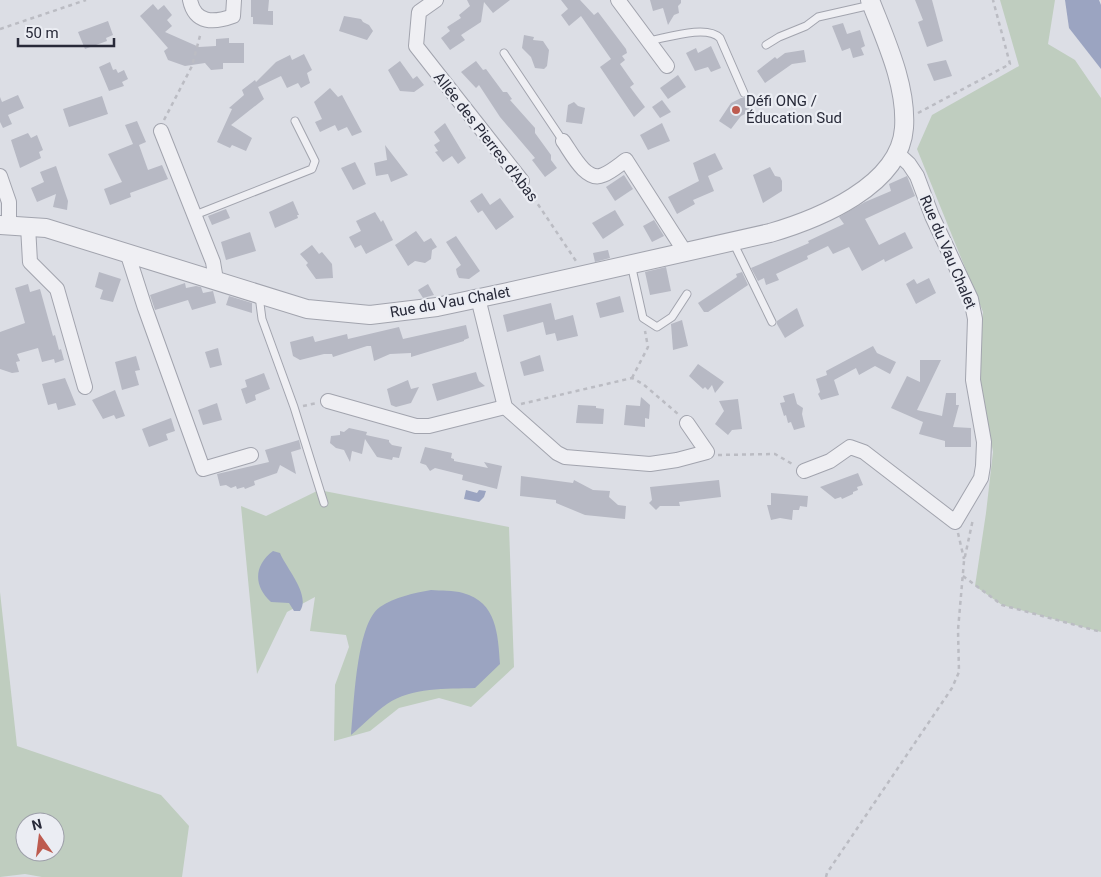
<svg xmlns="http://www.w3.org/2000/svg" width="1101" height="877" viewBox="0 0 1101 877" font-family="Roboto,sans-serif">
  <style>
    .green { fill: #bfcdbf; fill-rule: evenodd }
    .water { fill: #9ba4c1 }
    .building { fill: #b7b9c4 }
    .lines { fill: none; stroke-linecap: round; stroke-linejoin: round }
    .service-casing { stroke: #a2a4ae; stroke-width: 9 }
    .minor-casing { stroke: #a2a4ae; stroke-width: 16 }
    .tertiary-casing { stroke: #a2a4ae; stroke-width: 20 }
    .path { stroke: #bbbcc3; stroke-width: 2.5; stroke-dasharray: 4 4; stroke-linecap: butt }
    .service { stroke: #efeff3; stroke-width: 7 }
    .minor { stroke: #efeff3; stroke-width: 14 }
    .tertiary { stroke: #efeff3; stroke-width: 18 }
    .poi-dot { fill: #bd5b4f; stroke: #ebedf3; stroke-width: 2 }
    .labels { text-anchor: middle; stroke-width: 4.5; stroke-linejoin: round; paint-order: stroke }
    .poi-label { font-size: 15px; fill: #282a39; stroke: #ebedf3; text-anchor: start }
    .street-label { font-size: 15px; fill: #282a39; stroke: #ebedf3 }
  </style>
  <rect width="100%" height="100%" fill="#dcdee5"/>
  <!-- green -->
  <g class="green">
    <polygon points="1000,0 1055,0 1048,44 1075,60 1101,98 1101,632 1002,605 975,586 986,513 993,452 977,362 983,312 917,149 932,115 1019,66"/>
    <polygon points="319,490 509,527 514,667 471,707 439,698 399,708 370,731 334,741 335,685 349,647 346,635 310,631 315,597 287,612 257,674 241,506 266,516"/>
    <path d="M0,592L17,746L161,795L189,826L182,877H42L25,874L0,877ZM25,822H55V852H25Z"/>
  </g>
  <!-- water -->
  <g class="water">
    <polygon points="1065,0 1099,0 1101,5 1101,69 1069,28"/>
    <polygon points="466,490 477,493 479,490 486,491 484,497 479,502 464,499"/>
    <path d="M273,551L280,553C286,568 311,595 300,611H294L289,603L271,602C253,586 254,565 273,551Z"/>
    <path d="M431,590C441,591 453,590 463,593C497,602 498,635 500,664L475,688C446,689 412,687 387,704C374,713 363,725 351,735C354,706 356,623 380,607C395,597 414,593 431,590Z"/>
  </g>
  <!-- building -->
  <g class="building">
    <polygon points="251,0 269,0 268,11 273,11 273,25 253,24 253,17 251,17"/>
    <polygon points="467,0 510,0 493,13 484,2 481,22 461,35 465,40 450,50 441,38 450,31 447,27 461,18 459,15 470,6"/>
    <polygon points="561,0 580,0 594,15 598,12 626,49 627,53 622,56 625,60 620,64 634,84 630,87 645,107 634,117 600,67 611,59 581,16 569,26 561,15 568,9"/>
    <polygon points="650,0 681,0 681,3 678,6 679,13 674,15 668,25 663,8 653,11"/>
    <polygon points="915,0 932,0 943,41 927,47 918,22 923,20"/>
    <polygon points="153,4 158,10 164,5 172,15 167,20 172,26 165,32 199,47 216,46 216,39 229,38 229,43 244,43 244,63 223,63 223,69 211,70 205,63 185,66 168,60 164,51 168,48 140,16"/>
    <polygon points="344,16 361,19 363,22 369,25 373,31 367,40 339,31"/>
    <polygon points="108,21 113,35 106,38 107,41 85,49 78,32"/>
    <polygon points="843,23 847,34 860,30 865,46 861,48 864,55 853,58 850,48 842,51 832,26"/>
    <polygon points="524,35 534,37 533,40 543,41 549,50 547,66 544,69 535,68 531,57 522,48"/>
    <polygon points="711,46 721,68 711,72 708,67 695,71 686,53 696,48 698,53"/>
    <polygon points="804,50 806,62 792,64 765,83 757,71 775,57 777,59 785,53"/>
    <polygon points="304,54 312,70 307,73 310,83 301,88 298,83 287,88 281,76 258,87 264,99 231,125 252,138 246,151 232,145 230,148 217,142 232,109 229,108 244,95 242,90 255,80 256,82 276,62 290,55 292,60"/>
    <polygon points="946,60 952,76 934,81 927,64"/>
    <polygon points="400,61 413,79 417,76 424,85 414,92 400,91 388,70"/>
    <polygon points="476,61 483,70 486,69 503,92 507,92 512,99 510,100 535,128 535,133 551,155 551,160 557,168 545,177 532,160 535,158 500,117 479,85 476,88 461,72"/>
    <polygon points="110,62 113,70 116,69 118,73 124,70 128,79 122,82 124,86 109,91 99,67"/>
    <polygon points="678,75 686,87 668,99 660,88"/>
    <polygon points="330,88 338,97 342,95 362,132 352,136 347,127 338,131 335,125 320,132 315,122 322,119 314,102"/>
    <polygon points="18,95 24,108 8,115 12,124 3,128 0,122 0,97 2,102"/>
    <polygon points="102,96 108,114 69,127 63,109"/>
    <polygon points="741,98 745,98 751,111 741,116 731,129 719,121 731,103"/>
    <polygon points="662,100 671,112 660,118 652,107"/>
    <polygon points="574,102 578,106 585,108 582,124 566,122 568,105"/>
    <polygon points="137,121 146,142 139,145 148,170 162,165 168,179 130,193 131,197 110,205 104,189 122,182 108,154 133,144 125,125"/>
    <polygon points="445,123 466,158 458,164 452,156 443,162 435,152 438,151 434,145 440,141 434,132"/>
    <polygon points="662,123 670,141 648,150 640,135"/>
    <polygon points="28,133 31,138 37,135 43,150 39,152 41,158 20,168 11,140"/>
    <polygon points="385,145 408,175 391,182 388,174 376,176 374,163 387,160"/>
    <polygon points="715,153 723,169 708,176 714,191 693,200 695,204 677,214 668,197 699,181 693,163"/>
    <polygon points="355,162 366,184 353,190 341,168"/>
    <polygon points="56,166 68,201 67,210 53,207 56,194 37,202 31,188 44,182 40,172"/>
    <polygon points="770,167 775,176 780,177 782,181 782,191 763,203 753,175"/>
    <polygon points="624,175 633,189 615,201 606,187"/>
    <polygon points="907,176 915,196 865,219 879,245 905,232 913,248 885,262 884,259 862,271 849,247 833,254 828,246 807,256 808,259 776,274 779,280 766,285 764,278 758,281 751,268 809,243 808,241 844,224 839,217 865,202 891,191 889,184"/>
    <polygon points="482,193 490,205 500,198 514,217 496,230 482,210 486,208 478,213 470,201"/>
    <polygon points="293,201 299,215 297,215 298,218 275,228 269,212"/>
    <polygon points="226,209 230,218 212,225 208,216"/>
    <polygon points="615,210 624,225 603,239 592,223"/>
    <polygon points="375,212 381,222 383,220 393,240 366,254 361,245 355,248 349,237 361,231 356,221"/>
    <polygon points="654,220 664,236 652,242 643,226"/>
    <polygon points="416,231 424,242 431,238 437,247 432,250 431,259 425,263 415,261 408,266 395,245"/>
    <polygon points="250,232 256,251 226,260 221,242"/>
    <polygon points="456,236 480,271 469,279 459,278 457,274 456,269 461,265 446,242"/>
    <polygon points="312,245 319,254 322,252 332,264 333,278 316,279 306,265 308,263 300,254"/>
    <polygon points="608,250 610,258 595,262 593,253"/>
    <polygon points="666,267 671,291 650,295 645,272"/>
    <polygon points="99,272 121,279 113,302 100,299 103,290 95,287"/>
    <polygon points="742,272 748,285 708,312 704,312 698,303 737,277 736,274"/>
    <polygon points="929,278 936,293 916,304 906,284 914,279 917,284"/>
    <polygon points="185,283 186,288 196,286 201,287 203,293 213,291 216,303 192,310 188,300 155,310 150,295"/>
    <polygon points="28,284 30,292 40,289 53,336 55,335 59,350 61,349 64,360 55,363 54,359 42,362 38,348 17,354 20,361 16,362 19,372 12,373 0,369 0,332 25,323 15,288"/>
    <polygon points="428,284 434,295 423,298 418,290"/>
    <polygon points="229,296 252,303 252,313 226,305"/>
    <polygon points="620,296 624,312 600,318 596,303"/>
    <polygon points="551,303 555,320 573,315 578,336 557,341 555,333 546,335 543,322 507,332 503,315"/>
    <polygon points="797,308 804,326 785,338 777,324 777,321"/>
    <polygon points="682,320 688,346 673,350 671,324"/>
    <polygon points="466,325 469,338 464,340 464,341 411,357 411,353 390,354 374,361 371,346 367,346 333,357 332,354 324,354 300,360 293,356 290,342 313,336 315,342 347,334 348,339 399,327 403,339"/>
    <polygon points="873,346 877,353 896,362 890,374 875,366 859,375 856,368 834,380 839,395 821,400 818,394 820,392 816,379 827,375 826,371"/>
    <polygon points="218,348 222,365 210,368 205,352"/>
    <polygon points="540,355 544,371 524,376 520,362"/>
    <polygon points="136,356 140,370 135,371 139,385 122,390 115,362"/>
    <polygon points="920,360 941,360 917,410 942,416 946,393 956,393 956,405 959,405 953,427 971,428 971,447 945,447 945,441 919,434 923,422 891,408 907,376 920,382"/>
    <polygon points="698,364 724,382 715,393 712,385 708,390 705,387 703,389 689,376"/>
    <polygon points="476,372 479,381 485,386 437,401 432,384"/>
    <polygon points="264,373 270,389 255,395 256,400 246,404 241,389 247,387 245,380"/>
    <polygon points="65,378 76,405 58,410 56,403 48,405 42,384"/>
    <polygon points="408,380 411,389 419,387 411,403 396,407 391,405 387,389"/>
    <polygon points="115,390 125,416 116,419 114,415 103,419 92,400"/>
    <polygon points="794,393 797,404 803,408 802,414 805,427 794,430 791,422 788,423 786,415 784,416 780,403 785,402 783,396"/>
    <polygon points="641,397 650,405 649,419 645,418 645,427 624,425 626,405 640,406"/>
    <polygon points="738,399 742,429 732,430 728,435 715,424 724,411 719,401"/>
    <polygon points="217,403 222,420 203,425 198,410"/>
    <polygon points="578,405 596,406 596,408 604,409 603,424 576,423"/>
    <polygon points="171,418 175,431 166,434 168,440 149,447 142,429"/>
    <polygon points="349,428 367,432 366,435 389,440 389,442 392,445 402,447 399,458 393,457 392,460 377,457 365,439 362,454 352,451 350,462 344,450 336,448 330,443 331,436 340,435 340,431 344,432"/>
    <polygon points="299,440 301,449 291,452 296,474 280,465 277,473 254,481 255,485 245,489 244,487 237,489 236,486 231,488 226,485 220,486 217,474 269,462 265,450"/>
    <polygon points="425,447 452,453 451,458 454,459 454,461 488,468 484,462 502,466 497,489 462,480 463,475 435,468 430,471 426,465 420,463"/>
    <polygon points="858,473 863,485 857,487 858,490 853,492 853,494 842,499 841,497 835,499 820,487"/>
    <polygon points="521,476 573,483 574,480 593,490 610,491 609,497 618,505 626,506 625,519 585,515 556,503 556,500 520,496"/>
    <polygon points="719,480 721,497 679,502 680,506 660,506 656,510 649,503 652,500 650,487"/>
    <polygon points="771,493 808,496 807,507 800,506 799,510 793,510 792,520 780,518 771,520 767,505 771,505"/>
  </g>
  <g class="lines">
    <defs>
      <g id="service">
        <path d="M649,41C666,38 707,24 720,38L744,93"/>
        <polyline points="766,45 779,37 806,26 818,17 871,5"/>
        <polyline points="504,53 563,141"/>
        <polyline points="195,215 312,169 315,161 295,121"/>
        <polyline points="733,242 772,322"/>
        <polyline points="631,264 643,318 657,327 672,317 687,294"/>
        <polyline points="259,296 262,319 294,407 324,503"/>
      </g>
      <g id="minor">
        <path d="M190,0C195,24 214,23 233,16L234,0"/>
        <polyline points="436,0 419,12 416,46 522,181"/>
        <polyline points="618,0 667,66"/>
        <polyline points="161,131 213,262 216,280"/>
        <path d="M563,141C571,152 586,183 603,175C611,172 619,165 626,160L685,252"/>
        <polyline points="0,176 9,202 9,224"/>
        <polyline points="28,226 30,262 57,289 85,387"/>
        <polyline points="127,252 145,308 203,469 251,455"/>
        <polyline points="478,298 505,407 557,453 565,457 650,464 677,460 707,452 687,423"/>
        <polyline points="328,401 416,426 429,426 505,407"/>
        <polyline points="804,471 830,461 850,447 864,452 955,522 981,478 983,466 984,442 973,380 975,319 971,299 932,216 917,176 909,164 897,153"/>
      </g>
      <path id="tertiary" d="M0,225L46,228L307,309L370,315L437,307L508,292L770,233C818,219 900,186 904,128C907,85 885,39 870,0"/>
    </defs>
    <!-- service casing -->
    <use href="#service" class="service-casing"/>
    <!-- minor casing -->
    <use href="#minor" class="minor-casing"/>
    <!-- tertiary casing -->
    <use href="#tertiary" class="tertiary-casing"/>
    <!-- path -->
    <g class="path">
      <polyline points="0,29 86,0"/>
      <polyline points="918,113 1010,64 993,0"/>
      <polyline points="164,120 192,66 201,32"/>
      <polyline points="529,191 576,261"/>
      <polyline points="632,378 648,347 645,331"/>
      <polyline points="521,404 632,378 643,384 678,414"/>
      <polyline points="303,406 317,403"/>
      <polyline points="718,455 775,454 794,465"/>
      <polyline points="958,533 964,559"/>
      <polyline points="963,576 1002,605 1101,632"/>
      <polyline points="826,877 827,873 952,688 959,672 958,630 964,561 973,519"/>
    </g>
    <!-- service -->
    <use href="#service" class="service"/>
    <!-- minor -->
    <use href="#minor" class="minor"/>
    <!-- tertiary -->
    <use href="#tertiary" class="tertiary"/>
  </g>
  <!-- markers -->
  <circle class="poi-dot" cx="736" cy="110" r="5"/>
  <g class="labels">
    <!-- poi labels -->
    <g class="poi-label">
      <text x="746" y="106">Défi ONG /<tspan x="746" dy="17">Éducation Sud</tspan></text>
    </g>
    <!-- street labels -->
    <g class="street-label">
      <text transform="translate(486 137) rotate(52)" y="5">Allée des Pierres d'Abas</text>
      <text transform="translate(948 252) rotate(67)" y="5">Rue du Vau Chalet</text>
      <text transform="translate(450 302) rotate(-10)" y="5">Rue du Vau Chalet</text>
    </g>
  </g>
  <!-- north arrow -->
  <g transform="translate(40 837) rotate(346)"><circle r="24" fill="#ebedf3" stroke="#9d9fa9"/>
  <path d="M0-4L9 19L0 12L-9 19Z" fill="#bd5b4f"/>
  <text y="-8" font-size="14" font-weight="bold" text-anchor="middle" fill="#282a39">N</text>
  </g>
  <!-- scale -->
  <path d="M18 38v8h96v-8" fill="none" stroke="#282a39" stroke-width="2.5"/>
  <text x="25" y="38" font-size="15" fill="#282a39" stroke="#ebedf3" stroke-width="4" paint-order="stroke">50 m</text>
</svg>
